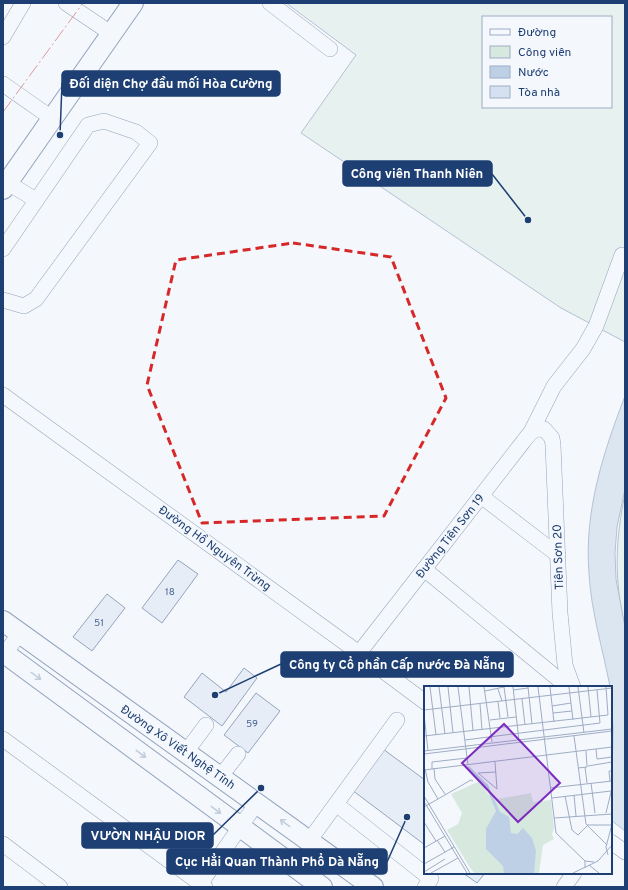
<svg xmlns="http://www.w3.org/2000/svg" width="628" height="890" viewBox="0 0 628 890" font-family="Overpass,sans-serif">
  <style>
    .green { fill: #d7e8df; stroke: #687fa3; fill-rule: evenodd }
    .water { fill: #bed0e5; stroke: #687fa3 }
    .building { fill: #d5e0f0; stroke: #1d3f73 }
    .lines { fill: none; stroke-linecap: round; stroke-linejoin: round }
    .minor-casing { stroke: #1d3f73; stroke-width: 16 }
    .major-casing { stroke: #1d3f73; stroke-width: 22 }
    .minor { stroke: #f4f7fb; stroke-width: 15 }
    .major { stroke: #f4f7fb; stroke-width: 20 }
    .power { stroke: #c62828; stroke-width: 1; stroke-dasharray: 14 3 2 3; stroke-linecap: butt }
    .oneway { stroke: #889bb7 }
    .marked { fill: none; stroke: #d62828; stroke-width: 3; stroke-dasharray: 8 5; stroke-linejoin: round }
    .labels { text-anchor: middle; stroke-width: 3; stroke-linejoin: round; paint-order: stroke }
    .number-label { font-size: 10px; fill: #4b6792 }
    .street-label { font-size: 12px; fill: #1d3f73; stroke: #f4f7fb }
    .inset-road { fill: none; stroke: #9eadc5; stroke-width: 1 }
    .view { fill: #7b2cbf; fill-opacity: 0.15; stroke: #7b2cbf; stroke-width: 2 }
    .inset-edge { fill: none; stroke: #1d3f73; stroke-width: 2 }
    .leader { fill: none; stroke: #1d3f73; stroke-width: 1.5 }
    .callout-dot { fill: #1d3f73; stroke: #f4f7fb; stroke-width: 1.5 }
    .callout { fill: #1d3f73; stroke: #1d3f73; stroke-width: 1.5 }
    .callout-label { font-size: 13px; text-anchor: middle; font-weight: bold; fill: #fff }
  </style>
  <rect width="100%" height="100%" fill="#f4f7fb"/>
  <!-- green -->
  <g class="green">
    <path d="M286,3H625V342L561,308L301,133L356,55ZM483,17H611V107H483Z"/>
    <path d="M625,494V618H623C614,574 616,537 625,494Z"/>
  </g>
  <!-- water -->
  <path class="water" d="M625,396V489L617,527L615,553L616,579L625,627V831L611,820L613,731L611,687H610C603,649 591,612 589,573C584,512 603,453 625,396Z"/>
  <!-- building -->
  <g class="building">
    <polygon points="178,560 198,574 162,623 142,608"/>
    <polygon points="107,594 125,608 92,651 73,637"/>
    <polygon points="244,668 257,678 222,726 184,697 202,673 226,692"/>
    <polygon points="256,693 280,711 248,753 224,735"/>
    <polygon points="383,749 425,780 425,845 352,790"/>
    <polygon points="463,873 485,873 477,883"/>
  </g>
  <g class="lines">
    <defs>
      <g id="minor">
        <polyline points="66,3 112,34"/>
        <polyline points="270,3 330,49"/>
        <polyline points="3,37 23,3"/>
        <polyline points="3,84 53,119"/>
        <polyline points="8,183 36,200"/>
        <polyline points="3,249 88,125 104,121 136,132 150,143 36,299 24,306 3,300"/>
        <polyline points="3,395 359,653 425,702"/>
        <polyline points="531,432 554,386 583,349 596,326 622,255"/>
        <polyline points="481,496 558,555"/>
        <polyline points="424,569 568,687"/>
        <path d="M359,653L523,442C529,434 533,428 544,429L552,438L553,445L560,613L565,665L573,687"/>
        <polyline points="3,656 20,633"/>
        <polyline points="3,739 205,887"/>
        <polyline points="186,752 206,725"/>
        <polyline points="220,777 238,754"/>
        <polyline points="336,804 431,879 425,887"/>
        <polyline points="309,841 397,720"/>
        <polyline points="611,842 625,852"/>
        <polyline points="3,844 60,887"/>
        <polyline points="198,887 257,803"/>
        <polyline points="564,887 574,873"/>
      </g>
      <g id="major">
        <polyline points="3,189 133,3"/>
        <polyline points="3,621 373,887"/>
        <polyline points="3,652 322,887"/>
      </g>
    </defs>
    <!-- minor casing -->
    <use href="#minor" class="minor-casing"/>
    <!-- major casing -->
    <use href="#major" class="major-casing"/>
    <!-- minor -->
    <use href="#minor" class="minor"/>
    <!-- major -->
    <use href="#major" class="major"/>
    <!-- power -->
    <polyline class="power" points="3,112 83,3"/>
  </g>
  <!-- one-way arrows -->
  <defs><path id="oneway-shaft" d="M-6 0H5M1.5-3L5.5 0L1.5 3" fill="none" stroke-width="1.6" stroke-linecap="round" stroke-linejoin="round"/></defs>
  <g class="oneway">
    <use href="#oneway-shaft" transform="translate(36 676) rotate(36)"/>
    <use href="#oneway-shaft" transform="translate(141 754) rotate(37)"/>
    <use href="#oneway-shaft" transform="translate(216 810) rotate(37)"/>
    <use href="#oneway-shaft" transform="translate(285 823) rotate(-144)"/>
  </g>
  <!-- marked area -->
  <path d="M0 0H628V890H0ZM293,243L391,257L446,398L384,516L202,523L147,385L176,260Z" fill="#f4f7fb" fill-opacity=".55" fill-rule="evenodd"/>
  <path class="marked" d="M293,243L391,257L446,398L384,516L202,523L147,385L176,260Z"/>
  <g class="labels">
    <!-- number labels -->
    <g class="number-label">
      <text x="170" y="595">18</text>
      <text x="99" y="626">51</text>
      <text x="252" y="727">59</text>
    </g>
    <!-- street labels -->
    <g class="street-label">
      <text transform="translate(450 536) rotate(-52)" y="4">Đường Tiên Sơn 19</text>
      <text transform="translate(215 548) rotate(36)" y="4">Đường Hồ Nguyên Trừng</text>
      <text transform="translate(558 557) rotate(-92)" y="4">Tiên Sơn 20</text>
      <text transform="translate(178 747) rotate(35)" y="4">Đường Xô Viết Nghệ Tĩnh</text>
    </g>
  </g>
  <!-- overview -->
  <g transform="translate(424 686)">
    <rect width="188" height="188" fill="#f4f7fb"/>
    <path d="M56,95L68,114L107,107L109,116L127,114L130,142L128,148L130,153L119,159L115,187H50L45,180L23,144L34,138L38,127L27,108Z" fill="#d7e8df"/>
    <path d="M45,80L64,99L76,126L85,131L87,147L93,148L99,142L108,152L112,165L110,187H80L79,180L62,163V143L72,125L62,101L45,85L42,81Z" fill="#bed0e5"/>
    <path class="inset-road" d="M6,1L12,49M15,1L21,48M24,1L29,47M34,1L44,79M45,1L49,45M60,1L68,56M80,1L84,31M89,1L95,55M104,1L108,38M114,1L132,147L161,175M126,1L130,36M145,1L149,34M154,1L160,47M164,1L167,31M74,3L78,15M89,4L104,2M61,5L80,1M98,13L101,39M74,16L76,32M56,18L58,44M128,20L147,17M0,24L188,2M129,27L148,25M0,28L4,65M66,34L92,31M0,50L184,29L182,1M150,50L162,138L183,159M41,54L176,37L173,4M172,63L173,73L188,71M0,65L188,43M0,68L188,45M71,76L73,103M164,80L188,76M161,81L163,97M10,82L11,93L21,108M154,82L163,81L162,65M1,83L4,96L14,113M8,83V76L43,72M0,84L188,61M72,86L54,87L73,103M186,95L185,85H188M167,97L171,127M126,102L188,95M150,109L152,130M0,110L46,187M141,110L148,144L154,149L163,140M128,112L187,105M1,117L43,187M0,121L47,94L49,95M182,127L188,102M130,132L188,128M0,136L12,155M163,139H188M13,154L21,166M0,162L21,150M184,169L182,161L188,138M0,178L30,161M165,179L175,187M161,182V175L170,176M0,186L21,173M7,187L34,172M149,187L174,175L188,159"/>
    <path class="view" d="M80,38L136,97L94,136L38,77Z"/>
    <rect width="188" height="188" class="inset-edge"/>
  </g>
  <!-- callouts -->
  <path class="leader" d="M60 135L62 83M528 220L492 174M215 695L281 664M261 788L213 835M407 817L387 862"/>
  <g class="callout-dot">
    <circle cx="60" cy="135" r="4"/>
    <circle cx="528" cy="220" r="4"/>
    <circle cx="215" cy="695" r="4"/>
    <circle cx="261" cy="788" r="4"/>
    <circle cx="407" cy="817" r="4"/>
  </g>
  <g class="callout">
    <rect x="62" y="71" width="218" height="25" rx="4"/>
    <rect x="343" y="161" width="149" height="25" rx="4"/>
    <rect x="281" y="652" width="232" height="25" rx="4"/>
    <rect x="82" y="823" width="131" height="25" rx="4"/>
    <rect x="167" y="849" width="220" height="25" rx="4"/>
  </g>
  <g class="callout-label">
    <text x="171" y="88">Đối diện Chợ đầu mối Hòa Cường</text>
    <text x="417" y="178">Công viên Thanh Niên</text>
    <text x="397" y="669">Công ty Cổ phần Cấp nước Đà Nẵng</text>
    <text x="148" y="840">VƯỜN NHẬU DIOR</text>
    <text x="277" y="866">Cục Hẳi Quan Thành Phổ Dà Nẵng</text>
  </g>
  <!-- border -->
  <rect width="628" height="890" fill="none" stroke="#1d3f73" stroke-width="8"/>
  <!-- legend -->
  <rect x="482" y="16" width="130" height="92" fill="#f4f7fb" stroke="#9eadc5"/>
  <rect x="490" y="29" width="20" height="6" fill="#f4f7fb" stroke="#9eadc5"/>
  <text x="518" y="36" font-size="12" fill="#1d3f73">Đường</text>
  <rect x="490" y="46" width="20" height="12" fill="#d7e8df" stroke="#9eadc5"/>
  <text x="518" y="56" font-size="12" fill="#1d3f73">Công viên</text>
  <rect x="490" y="66" width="20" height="12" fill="#bed0e5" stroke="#9eadc5"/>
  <text x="518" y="76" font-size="12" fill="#1d3f73">Nước</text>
  <rect x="490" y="86" width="20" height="12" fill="#d5e0f0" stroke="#9eadc5"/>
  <text x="518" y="96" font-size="12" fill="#1d3f73">Tòa nhà</text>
</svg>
